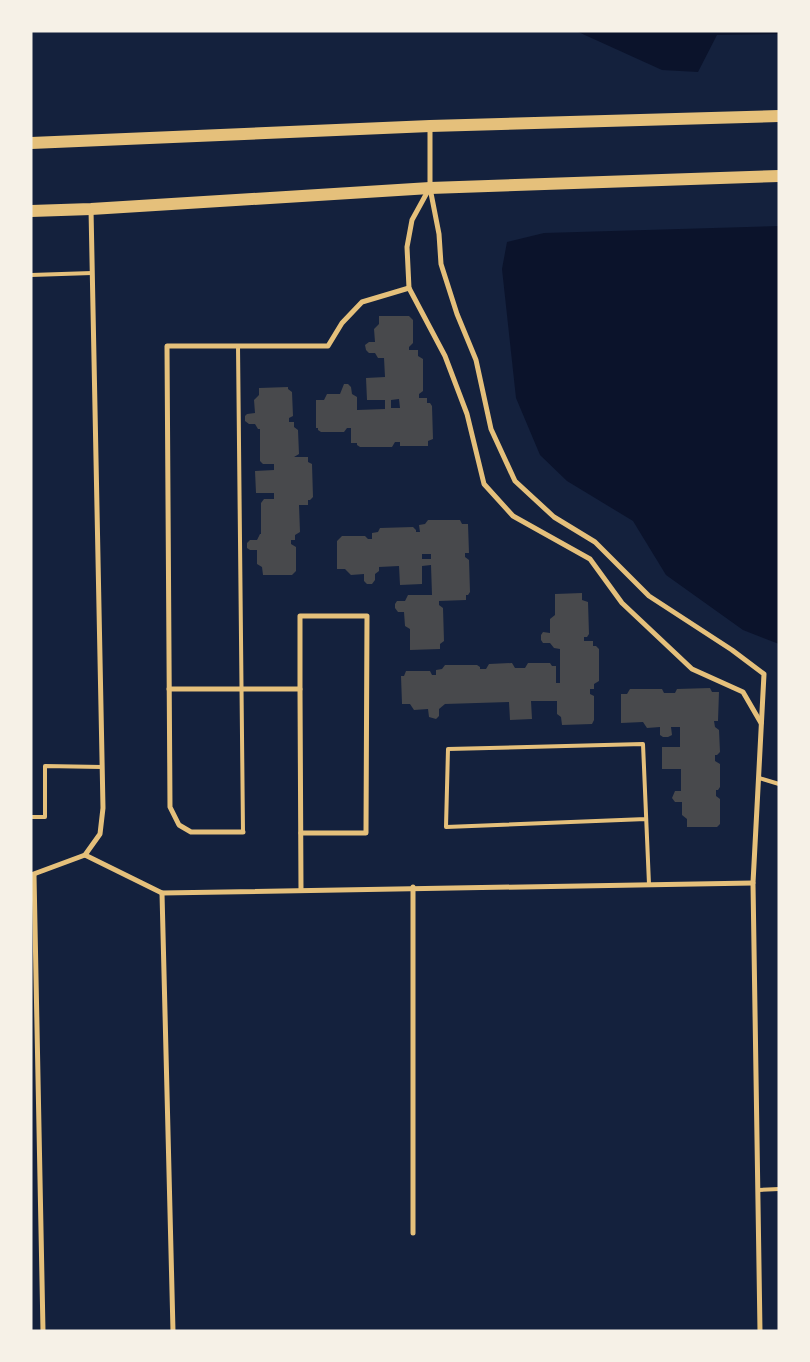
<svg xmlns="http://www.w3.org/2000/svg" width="810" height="1362" viewBox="0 0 810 1362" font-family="Raleway,sans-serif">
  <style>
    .water { fill: #0b132b }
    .building { fill: #48494c; fill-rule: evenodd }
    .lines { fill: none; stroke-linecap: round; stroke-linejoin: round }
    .service { stroke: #e5c07b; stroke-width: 4 }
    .minor { stroke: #e5c07b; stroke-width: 5 }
    .primary { stroke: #e5c07b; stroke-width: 12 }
  </style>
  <rect width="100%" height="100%" fill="#14213d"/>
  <!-- water -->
  <g class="water">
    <polygon points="576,31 779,31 779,34 717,35 698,72 662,70"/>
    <polygon points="779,226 779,644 743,630 666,575 633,521 567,481 540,455 516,398 502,269 507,242 544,233"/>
  </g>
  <!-- building -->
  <g class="building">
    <path d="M379,316H409L413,320V343L409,347V350H418V356L423,359V391L419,394V398H427V403H430L432,406L433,439L428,441V446H400V442H395L392,447H360L357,445V443H351V428H347L344,432H321L318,430V428H316V400H324L327,394H340L344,384H348L351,387L352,394L357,397V410L385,409V400H367L366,378L385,377L384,358H378L375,353H369L366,350L365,345L369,342H375L374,329L379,324ZM399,399L400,408H391V400Z"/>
    <polygon points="288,387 288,389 292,392 293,416 289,418 289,422 294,422 294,427 298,430 299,454 294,457 308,457 308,462 312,464 313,497 310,500 308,500 308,505 299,505 300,532 295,535 295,540 291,540 291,544 296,547 296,571 292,575 263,575 262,567 257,564 257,550 250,550 247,548 247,543 250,540 257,540 260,534 261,534 261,503 264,499 274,499 274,493 256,493 255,471 274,470 274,464 263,464 260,461 260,429 258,429 255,424 249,424 245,421 245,416 247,414 255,413 254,400 259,395 259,388"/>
    <path d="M428,520H460L462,524H468L469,553H465V557L469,560L470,592L468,595H466V600L439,601V605L443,608L444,641L440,644V649L410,650V629L405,626L404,612H398L395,608V604L397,601H405L408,595H432L431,565L422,566V584L400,585L399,566L379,567V571L375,574V580L372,584H367L364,581V574L351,575L345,569H337V541L342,536H365L368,539H372V533L378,532L380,528L413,527L416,530V532H420L419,525L425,524ZM422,554H431V559H422Z"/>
    <polygon points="582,593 582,600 588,602 589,634 587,637 584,637 584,641 593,641 593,646 596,646 599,649 599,681 594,684 594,689 590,689 590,694 594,696 594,720 592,724 562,725 561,717 557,714 557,701 531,701 532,719 510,720 509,702 445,704 439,709 439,716 436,719 429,717 428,709 414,710 410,704 402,704 401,676 404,676 406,671 430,671 432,675 436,675 436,670 442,669 445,665 477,665 480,667 480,669 486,669 489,664 512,663 515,668 525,668 528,663 550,663 552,666 556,666 556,683 560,683 560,649 554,648 550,643 543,643 541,640 541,635 543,632 550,633 550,619 555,615 555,594"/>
    <polygon points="710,688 712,692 719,692 718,721 714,721 715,727 719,730 720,752 717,755 715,755 715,761 720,764 720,787 718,790 716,790 716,796 720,799 720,824 717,827 687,827 687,819 682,815 682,802 675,802 672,798 675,791 681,791 681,769 662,769 662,747 680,747 680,727 671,727 672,735 668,737 663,737 660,735 660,727 647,728 643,722 621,723 621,694 627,694 630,689 662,689 664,693 675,693 677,689"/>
  </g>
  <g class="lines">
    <!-- service -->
    <g class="service">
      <polyline points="31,275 92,273"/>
      <polyline points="238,346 243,832"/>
      <polyline points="759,778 779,784"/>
      <polyline points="31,817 45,817 45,766 102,767"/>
      <polyline points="646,819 446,827 448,749 643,744 649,884"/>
      <polyline points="759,1190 779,1189"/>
    </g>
    <!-- minor -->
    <g class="minor">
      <polyline points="430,126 430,188 439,234 441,264 457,314 476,360 491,429 515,481 554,517 595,542 649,596 732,650 764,674 753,883 760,1331"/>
      <polyline points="429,189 412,220 407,247 409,288 445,356 467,414 484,484 513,516 590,559 622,603 692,669 743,692 761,723"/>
      <polyline points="169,689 300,689 300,616 367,616 366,833 301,833"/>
      <polyline points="300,689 301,889"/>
      <polyline points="243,832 191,832 179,825 170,807 167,346 328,346 342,323 362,302 409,288"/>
      <polyline points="85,855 100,834 103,808 91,209"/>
      <polyline points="31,875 85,855 162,893 753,883"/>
      <polyline points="34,875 43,1331"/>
      <polyline points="413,887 413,1233"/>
      <polyline points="162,893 173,1331"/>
    </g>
    <!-- primary -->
    <g class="primary">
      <polyline points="31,143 430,126 779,116"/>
      <polyline points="31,211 91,209 430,188 779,176"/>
    </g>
  </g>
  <!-- border -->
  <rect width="810" height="1362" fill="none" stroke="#f6f1e7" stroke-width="65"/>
</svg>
